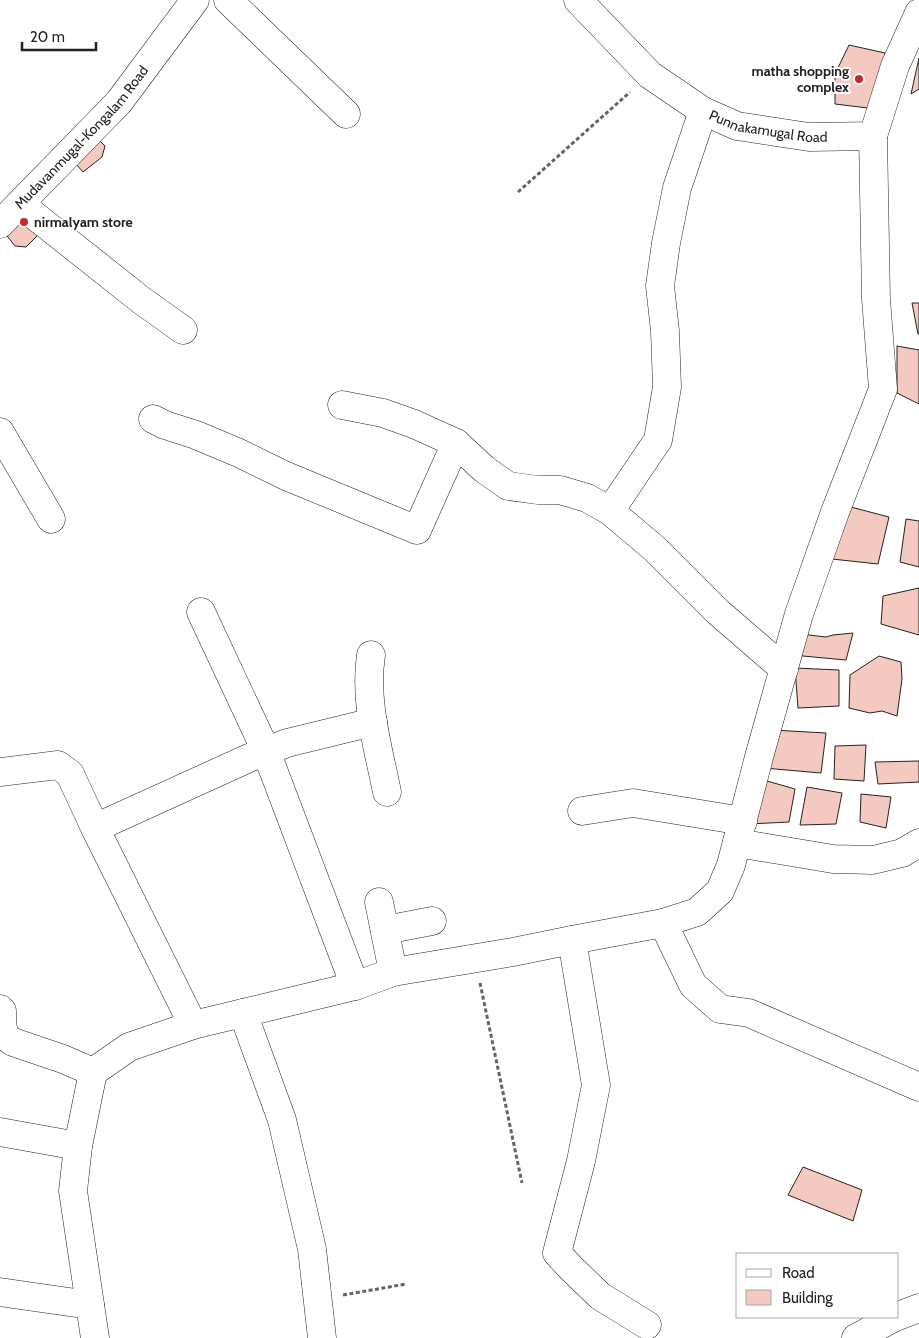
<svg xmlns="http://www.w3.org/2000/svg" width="919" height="1338" viewBox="0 0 919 1338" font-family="Cabin,sans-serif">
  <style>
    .building { fill: #f3c9c0; stroke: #222 }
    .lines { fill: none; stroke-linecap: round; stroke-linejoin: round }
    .minor-casing { stroke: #222; stroke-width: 29 }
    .path { stroke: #646464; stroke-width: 3; stroke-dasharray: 4 2.5; stroke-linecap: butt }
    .minor { stroke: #fff; stroke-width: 28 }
    .poi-dot { fill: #c62828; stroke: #fff; stroke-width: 2 }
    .labels { text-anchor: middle; stroke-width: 4; stroke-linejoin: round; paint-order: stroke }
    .poi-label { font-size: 14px; font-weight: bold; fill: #222; stroke: #fff; text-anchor: end }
    .street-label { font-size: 14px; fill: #222; stroke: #fff }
  </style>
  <rect width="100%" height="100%" fill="#fff"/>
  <!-- building -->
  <g class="building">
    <polygon points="849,45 885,53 882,84 868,108 835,104 835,74"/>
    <polygon points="919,58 919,89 911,94"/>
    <polygon points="95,136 105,146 102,157 83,172 75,163"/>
    <polygon points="24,213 42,231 26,247 15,246 4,232"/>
    <polygon points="912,303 919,303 919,334 918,334"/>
    <polygon points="897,346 919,350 919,404 897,393"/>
    <polygon points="847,506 889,517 878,564 832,559"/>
    <polygon points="906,519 919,521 919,567 900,562"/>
    <polygon points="919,588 919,635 881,624 883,596"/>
    <polygon points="799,630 809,635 826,637 833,635 853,633 846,660 792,655"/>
    <polygon points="879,656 901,662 902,679 897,716 882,711 870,713 849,708 850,675"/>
    <polygon points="795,668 839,670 839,706 798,708"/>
    <polygon points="772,730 826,733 821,773 764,768"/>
    <polygon points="866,745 864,781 834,779 835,746"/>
    <polygon points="919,761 919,782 878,784 875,762"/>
    <polygon points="760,779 795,789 789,822 749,824"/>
    <polygon points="807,787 842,793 836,824 800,825"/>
    <polygon points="861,794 891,797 886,828 860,822"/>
    <polygon points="803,1167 862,1190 853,1221 788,1195"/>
  </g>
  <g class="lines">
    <defs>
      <g id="minor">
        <polyline points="228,0 346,114"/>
        <path id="s1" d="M578,0L650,75L703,111L737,126L809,137L873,136L895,66L919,13"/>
        <polyline points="20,204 141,300 183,330"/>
        <path id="s2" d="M0,224L119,102L195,0"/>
        <polyline points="342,405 383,413 414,424 456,443 484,469 508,486 538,490 560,490 587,498 610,511 655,549 718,612 784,669"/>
        <polyline points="153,419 165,425 196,435 239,453 286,476 417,530 456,443"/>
        <polyline points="0,432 51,519"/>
        <polyline points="610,511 658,440 667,387 665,331 660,286 666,243 677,188 703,111"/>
        <polyline points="201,612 266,751 355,986"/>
        <path d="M371,655C364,701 378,747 387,792"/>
        <polyline points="0,772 58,765 70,774 95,828 193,1025"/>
        <polyline points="582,811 633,803 743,821"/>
        <polyline points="95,828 249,758 287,743 373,722"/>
        <polyline points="737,843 833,859 873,860 902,853 919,843"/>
        <polyline points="379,902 393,972"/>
        <polyline points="663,923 693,985 720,1009 749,1013 919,1087"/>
        <polyline points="385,930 432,921"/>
        <polyline points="572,940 596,1085 581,1161 557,1253 571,1268 600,1296 647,1325"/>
        <path d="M0,1009L2,1011C3,1025 0,1034 13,1042L63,1059L93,1072"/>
        <polyline points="243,1013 282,1120 312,1249 322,1338"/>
        <polyline points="0,1132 78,1146"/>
        <polyline points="0,1292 90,1305"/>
        <polyline points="898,1316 919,1308"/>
        <polyline points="95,1338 73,1191 78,1146 93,1072 129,1047 193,1025 355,986 393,972 513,952 572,940 663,923 697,912 720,891 731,865 759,757 799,614 835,512 883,389 876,299 873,136"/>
        <polyline points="856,1338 895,1317"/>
      </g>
    </defs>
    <!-- minor casing -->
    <use href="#minor" class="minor-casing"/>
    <!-- path -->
    <g class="path">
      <polyline points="518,192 630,92"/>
      <polyline points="480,983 522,1183"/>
      <polyline points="343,1295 406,1284"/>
    </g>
    <!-- minor -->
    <use href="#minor" class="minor"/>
  </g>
  <!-- markers -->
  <g class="poi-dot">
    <circle cx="859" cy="79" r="5"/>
    <circle cx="24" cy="222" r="5"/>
  </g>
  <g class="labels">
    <!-- poi labels -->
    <g class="poi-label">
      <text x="849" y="76">matha shopping<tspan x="849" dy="16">complex</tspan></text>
      <text x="34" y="227" text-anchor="start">nirmalyam store</text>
    </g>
    <!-- street labels -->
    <g class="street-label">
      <text dy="5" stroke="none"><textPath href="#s1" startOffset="236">Punnakamugal Road</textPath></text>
      <text dy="5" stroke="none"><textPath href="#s2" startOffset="119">Mudavanmugal-Kongalam Road</textPath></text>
    </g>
  </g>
  <!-- legend -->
  <rect x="736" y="1253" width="162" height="65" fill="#ffffff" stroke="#a7a7a7"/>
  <rect x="746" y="1269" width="25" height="8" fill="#ffffff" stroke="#a7a7a7"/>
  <text x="782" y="1278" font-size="15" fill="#222222">Road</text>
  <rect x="746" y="1290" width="25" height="15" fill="#f3c9c0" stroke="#a7a7a7"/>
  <text x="782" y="1303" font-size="15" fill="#222222">Building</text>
  <!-- scale -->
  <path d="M22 42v8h74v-8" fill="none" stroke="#222222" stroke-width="2.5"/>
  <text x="30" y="42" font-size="15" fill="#222222" stroke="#ffffff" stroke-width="4" paint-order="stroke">20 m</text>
</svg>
